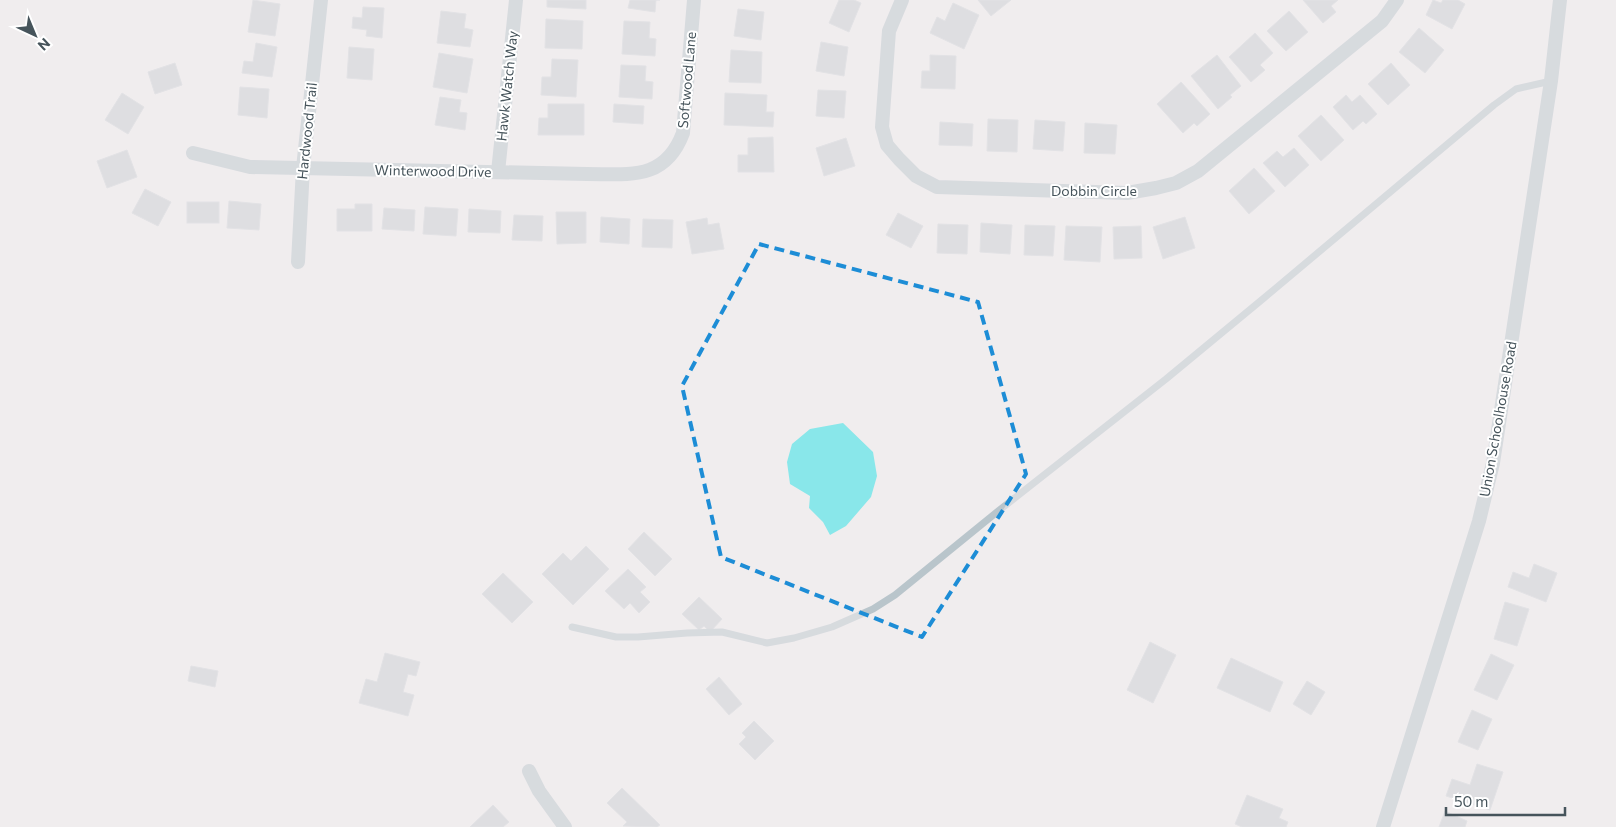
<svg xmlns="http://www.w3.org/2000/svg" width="1616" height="827" viewBox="0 0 1616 827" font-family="Commissioner,sans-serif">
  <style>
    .water { fill: #89e7ea }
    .building { fill: #c7ccd0; stroke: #d1d5d9 }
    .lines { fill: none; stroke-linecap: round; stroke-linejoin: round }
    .lane { stroke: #b9c5cb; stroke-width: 7 }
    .street { stroke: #b9c5cb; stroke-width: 14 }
    .marked { fill: none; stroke: #1d8dd6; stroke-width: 4; stroke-dasharray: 10 6; stroke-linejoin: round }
    .labels { text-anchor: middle; stroke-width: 4; stroke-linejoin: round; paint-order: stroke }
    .street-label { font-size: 14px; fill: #46545b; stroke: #fff }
  </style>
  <rect width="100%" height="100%" fill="#f0edee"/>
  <!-- water -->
  <polygon class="water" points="843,423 873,452 877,476 871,497 846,526 830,535 823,522 809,508 810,496 790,484 787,462 792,444 810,429"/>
  <!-- building -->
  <g class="building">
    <polygon points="253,0 280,4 275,36 248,32"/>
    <polygon points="547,0 586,0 586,9 547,7"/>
    <polygon points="630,0 660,0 656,0 655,12 628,8"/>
    <polygon points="839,0 854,0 861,3 849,32 829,23"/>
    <polygon points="978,0 1011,0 991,16"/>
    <polygon points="1303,0 1338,0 1331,6 1336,12 1323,23"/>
    <polygon points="1433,0 1441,3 1443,0 1458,0 1465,4 1452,29 1426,15"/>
    <polygon points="953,3 979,15 964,49 930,33 937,17 945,21"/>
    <polygon points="363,7 384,8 382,38 366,36 367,30 352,28 353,17 362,18"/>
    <polygon points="738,9 764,12 761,40 734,36"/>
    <polygon points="441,11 466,14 464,28 473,30 470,47 437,43"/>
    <polygon points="1289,11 1308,32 1286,51 1267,31"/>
    <polygon points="546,19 583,21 582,49 545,48"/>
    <polygon points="624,21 650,22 649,38 656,39 655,56 622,54"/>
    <polygon points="1419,28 1444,50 1425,73 1399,52"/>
    <polygon points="1255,33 1273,53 1260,65 1265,70 1251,82 1229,57"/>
    <polygon points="821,42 848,47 844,76 816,71"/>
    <polygon points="256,43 277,47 272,77 242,73 244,61 253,62"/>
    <polygon points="349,47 374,49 372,80 347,78"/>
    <polygon points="731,50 762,52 761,83 729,82"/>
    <polygon points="439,53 473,59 467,93 433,87"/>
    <polygon points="930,55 956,56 955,89 921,88 922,71 930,71"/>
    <polygon points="1217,55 1241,86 1230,95 1232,97 1218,109 1191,76"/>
    <polygon points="552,59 578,60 576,97 541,95 542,77 551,77"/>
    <polygon points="175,63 182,85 155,94 148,72"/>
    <polygon points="1391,63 1410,85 1388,105 1368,84"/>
    <polygon points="621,65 646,66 645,81 653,82 652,99 619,97"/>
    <polygon points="1181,82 1210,114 1197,126 1194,123 1183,133 1157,104"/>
    <polygon points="240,87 269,89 267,118 238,115"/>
    <polygon points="818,90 846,91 844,118 816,116"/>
    <polygon points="122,93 144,107 128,134 105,120"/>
    <polygon points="725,93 767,95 766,112 774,112 773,127 724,125"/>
    <polygon points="1346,95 1352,102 1360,95 1377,114 1366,124 1363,121 1353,130 1333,107"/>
    <polygon points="440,97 461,100 459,112 467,113 465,130 435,125"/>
    <polygon points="548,104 584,104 584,135 538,135 539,118 548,118"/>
    <polygon points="614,104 644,106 643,124 613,122"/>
    <polygon points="1321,115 1344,140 1321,161 1298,136"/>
    <polygon points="988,119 1018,120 1017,152 987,151"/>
    <polygon points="1035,120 1065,122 1063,151 1033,149"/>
    <polygon points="940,122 973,124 972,146 939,145"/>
    <polygon points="1085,123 1117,125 1115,154 1084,153"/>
    <polygon points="773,137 774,172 738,172 738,155 748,155 748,138"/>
    <polygon points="846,138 855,166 824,176 816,148"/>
    <polygon points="1294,148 1309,165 1285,187 1263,163 1277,151 1283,157"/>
    <polygon points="127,150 137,177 107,188 97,161"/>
    <polygon points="1254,168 1275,191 1249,214 1229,191"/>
    <polygon points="145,189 171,202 158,226 132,213"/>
    <polygon points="229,201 261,204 259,230 227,228"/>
    <rect x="187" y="202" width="32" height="21"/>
    <polygon points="355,204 372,204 372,231 337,231 337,209 355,209"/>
    <polygon points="425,207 458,209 456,236 423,234"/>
    <polygon points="384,208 415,210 414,231 382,229"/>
    <polygon points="469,209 501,211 500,233 468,232"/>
    <polygon points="556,212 586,212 586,243 557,244"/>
    <polygon points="898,213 923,226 911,248 886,235"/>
    <polygon points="514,215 543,216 542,241 512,240"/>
    <polygon points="601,217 630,219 629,244 600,242"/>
    <polygon points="1185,217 1195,248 1163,259 1153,227"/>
    <polygon points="707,218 708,225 719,223 724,249 692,254 686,222"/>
    <polygon points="643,219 673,220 672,248 642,247"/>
    <polygon points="981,223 1012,225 1010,254 980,252"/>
    <polygon points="938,224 968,225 967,254 937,253"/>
    <polygon points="1025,225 1055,226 1053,256 1024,255"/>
    <polygon points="1066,226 1102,227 1100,262 1064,260"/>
    <polygon points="1141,226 1142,258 1114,259 1113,227"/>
    <polygon points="644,532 672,559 655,576 628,549"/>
    <polygon points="586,546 609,569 573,605 542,574 563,553 571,561"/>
    <polygon points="1534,564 1557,573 1546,602 1508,587 1513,572 1529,578"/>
    <polygon points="628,569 646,587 640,592 650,602 639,613 630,603 624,609 605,591"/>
    <polygon points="503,573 533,602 512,623 482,594"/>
    <polygon points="699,597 722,619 710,632 704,626 699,630 682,614"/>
    <polygon points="1505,602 1529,609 1517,646 1494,639"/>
    <polygon points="1150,642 1176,655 1153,703 1127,690"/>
    <polygon points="385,653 420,662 416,676 408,674 403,692 414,695 408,716 359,703 366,679 377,682"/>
    <polygon points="1491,654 1514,665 1497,700 1474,690"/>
    <polygon points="1231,658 1283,682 1270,712 1217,688"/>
    <polygon points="191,666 218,671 215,687 188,681"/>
    <polygon points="719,677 742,704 729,715 706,689"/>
    <polygon points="1307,681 1325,692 1311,715 1293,704"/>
    <polygon points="1472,710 1492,719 1478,750 1458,742"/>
    <polygon points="754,721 774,741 755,760 739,744 746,737 742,733"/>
    <polygon points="1477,764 1503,772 1490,810 1446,796 1452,779 1470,785"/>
    <polygon points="622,788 660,825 657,827 623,826 627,822 607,803"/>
    <polygon points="1247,795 1283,809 1279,818 1288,822 1286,827 1242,827 1235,824"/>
    <polygon points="493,805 509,822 503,827 470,827"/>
    <polygon points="1445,811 1467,821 1465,827 1439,827"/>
  </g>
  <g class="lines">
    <!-- lane -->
    <polyline class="lane" points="572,627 616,637 638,637 687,633 722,632 767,643 794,638 832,627 873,609 895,595 997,512 1166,379 1264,298 1494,105 1516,89 1551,81"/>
    <!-- street -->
    <g class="street">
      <polyline points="902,0 889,31 882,127 887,145 899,159 916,176 937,187 1127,193 1156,188 1176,183 1198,171 1382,21 1397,0"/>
      <path d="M193,153L250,167L587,174C629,174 665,181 683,133L694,0"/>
      <polyline points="498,172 516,0"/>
      <polyline points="298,262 303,168 321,0"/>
      <polyline points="529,771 539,791 565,827"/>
      <polyline points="1383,827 1479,521 1493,463 1551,81 1560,0"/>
    </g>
  </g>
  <!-- marked area -->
  <path d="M0 0H1616V827H0ZM759,244L978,302L1026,474L922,637L721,557L682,386Z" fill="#f0edee" fill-opacity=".55" fill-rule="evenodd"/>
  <path class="marked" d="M759,244L978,302L1026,474L922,637L721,557L682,386Z"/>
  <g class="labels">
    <!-- street labels -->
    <g class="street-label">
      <text transform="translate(687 80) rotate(-85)" y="5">Softwood Lane</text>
      <text transform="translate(507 86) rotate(-84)" y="5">Hawk Watch Way</text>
      <text transform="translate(307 131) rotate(-84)" y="5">Hardwood Trail</text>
      <text transform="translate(433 171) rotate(1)" y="5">Winterwood Drive</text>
      <text x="1094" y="196">Dobbin Circle</text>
      <text transform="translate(1498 419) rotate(-80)" y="5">Union Schoolhouse Road</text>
    </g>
  </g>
  <!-- north arrow -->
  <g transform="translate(35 35) rotate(136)" stroke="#ffffff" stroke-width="4" paint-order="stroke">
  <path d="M0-4L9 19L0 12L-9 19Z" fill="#46545b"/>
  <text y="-8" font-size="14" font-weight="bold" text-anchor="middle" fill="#46545b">N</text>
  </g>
  <!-- scale -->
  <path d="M1446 807v8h119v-8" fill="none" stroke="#46545b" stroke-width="2.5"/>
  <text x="1454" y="807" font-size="15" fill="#46545b" stroke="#ffffff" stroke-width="4" paint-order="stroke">50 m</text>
</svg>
